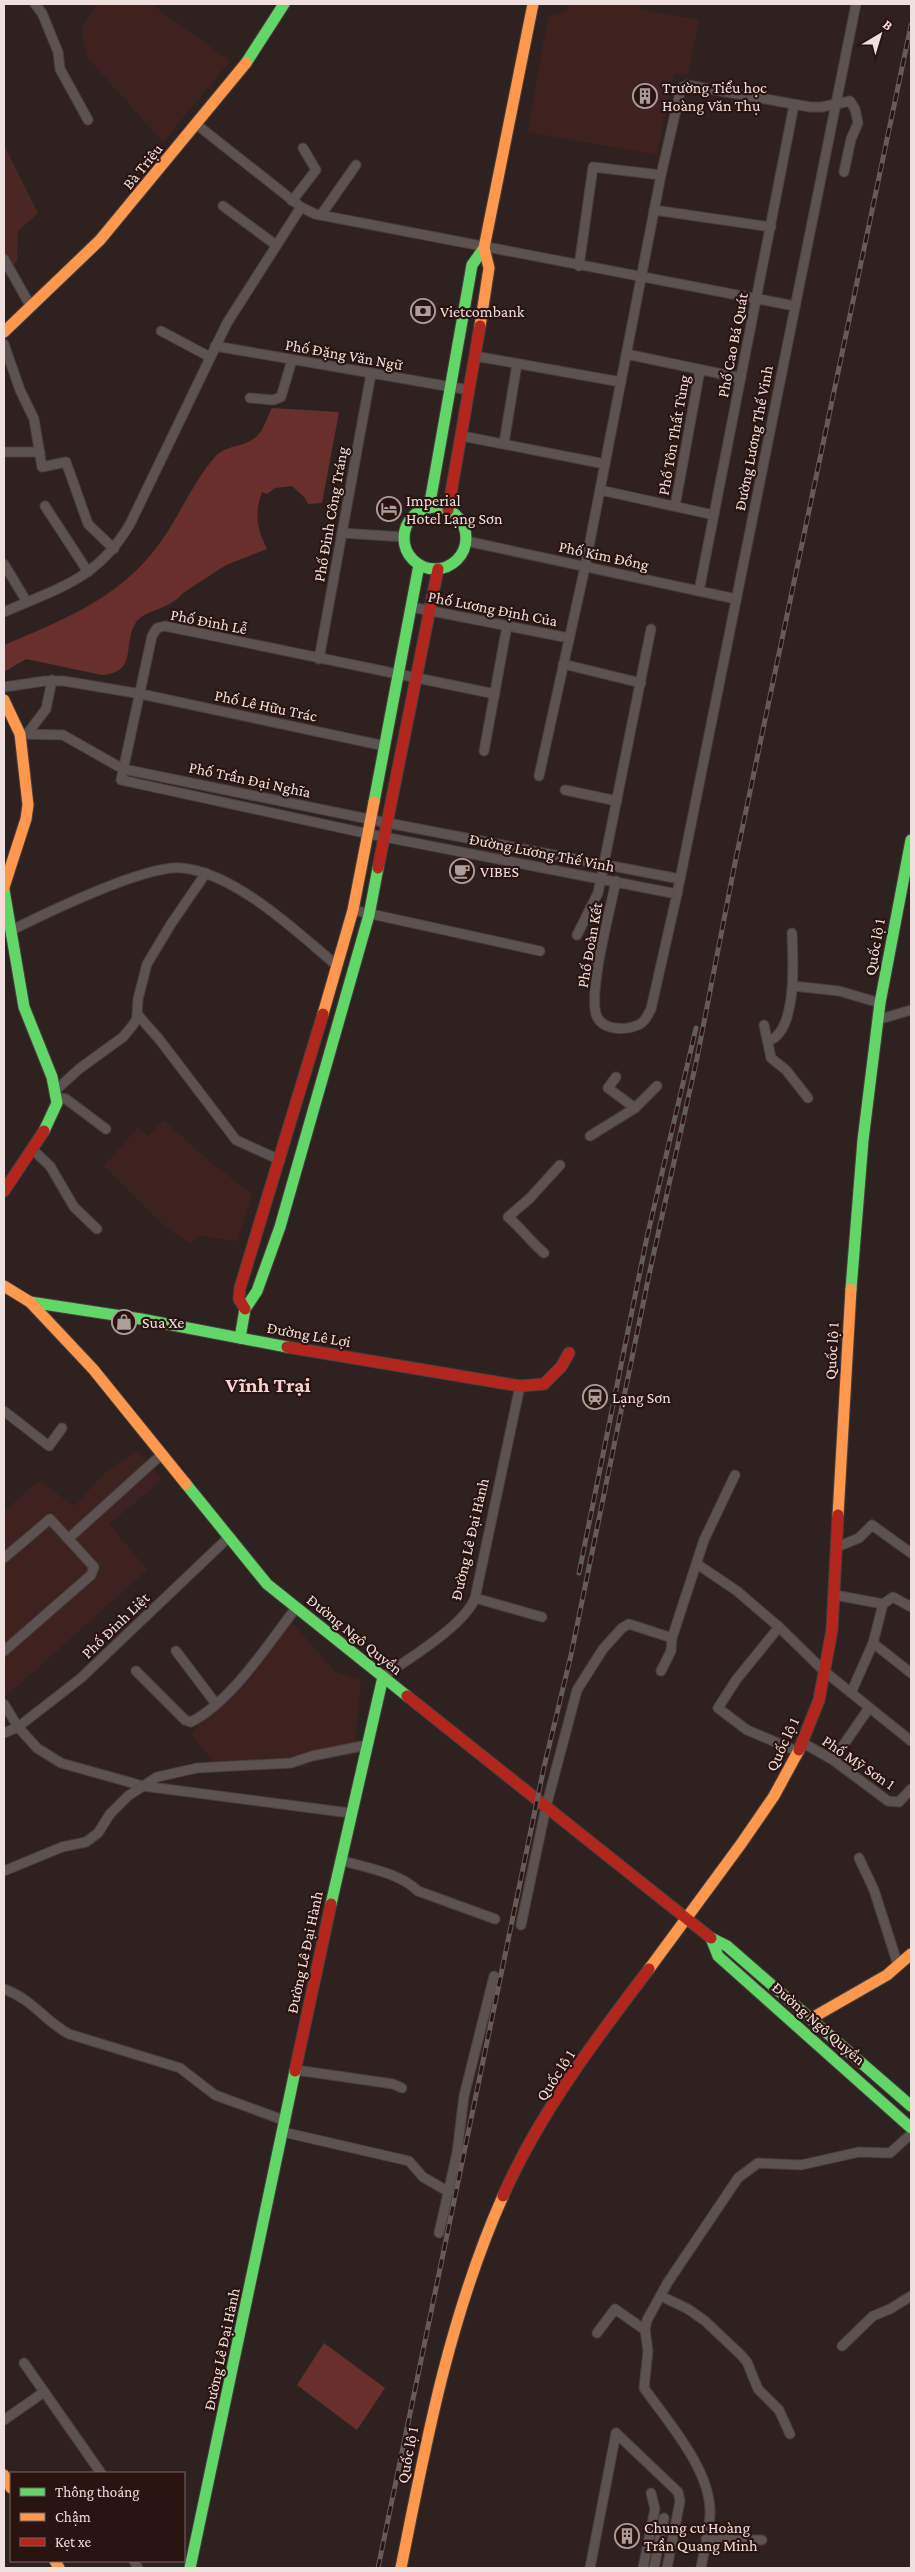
<svg xmlns="http://www.w3.org/2000/svg" width="915" height="2572" viewBox="0 0 915 2572" font-family="'Crimson Pro',serif">
  <style>
    .built { fill: #3e221f }
    .green { fill: #4b2724 }
    .water { fill: #69302b }
    .lines { fill: none; stroke-linecap: round; stroke-linejoin: round }
    .street-casing { stroke: #4a3e3e; stroke-width: 11 }
    .fast-casing { stroke: #4a3e3e; stroke-width: 13 }
    .slow-casing { stroke: #4a3e3e; stroke-width: 13 }
    .jam-casing { stroke: #4a3e3e; stroke-width: 13 }
    .street { stroke: #5b5251; stroke-width: 9 }
    .fast { stroke: #63d668; stroke-width: 11 }
    .slow { stroke: #ff974d; stroke-width: 11 }
    .jam { stroke: #b3261e; stroke-width: 11 }
    .rail-casing { stroke: #655b59; stroke-width: 5 }
    .rail { stroke: #2a1412; stroke-width: 3; stroke-dasharray: 9; stroke-linecap: butt }
    .labels { text-anchor: middle; stroke-width: 4.5; stroke-linejoin: round; paint-order: stroke }
    .poi-label { font-size: 16px; fill: #f0e0dd; stroke: #2a1412; text-anchor: start }
    .street-label { font-size: 16px; fill: #f0e0dd; stroke: #2a1412 }
    .district-label { font-size: 21px; font-weight: bold; fill: #f5d5d1; stroke: #2a1412 }
  </style>
  <rect width="100%" height="100%" fill="#2e2221"/>
  <!-- built -->
  <g class="built">
    <polygon points="98,4 151,4 230,61 163,142 87,57 81,28"/>
    <polygon points="569,4 641,4 640,9 699,20 688,74 674,74 657,155 528,132 548,17 566,11"/>
    <polygon points="163,1120 214,1165 252,1194 237,1241 201,1236 190,1243 167,1228 104,1166 138,1128 148,1136"/>
    <polygon points="137,1450 162,1480 109,1524 147,1570 5,1697 4,1512 38,1481 75,1506 105,1472"/>
    <polygon points="288,1618 335,1671 361,1680 354,1752 313,1760 310,1767 220,1769 191,1734"/>
  </g>
  <!-- green -->
  <polygon class="green" points="4,145 38,213 18,231 17,261 4,274"/>
  <!-- water -->
  <g class="water">
    <path d="M272,408L339,412L322,503L308,504L305,498L292,486L275,488L267,494L262,492C254,514 257,529 267,549L226,565L183,593C171,609 145,610 137,621C121,642 140,672 102,675L26,659L4,672V645C65,619 119,599 160,543C180,515 193,482 215,457C226,444 247,448 258,435C265,427 267,417 272,408Z"/>
    <polygon points="324,2343 385,2388 357,2430 297,2385"/>
  </g>
  <g class="lines">
    <defs>
      <g id="street">
        <polyline points="35,4 42,13 58,52 60,69 88,120"/>
        <polyline points="196,124 301,207 315,214 795,306"/>
        <polyline points="292,201 316,170 303,148"/>
        <polyline points="223,206 276,245"/>
        <polyline points="654,210 771,227"/>
        <polyline points="321,215 356,165"/>
        <polyline points="4,259 31,307"/>
        <polyline points="579,266 593,167 661,175"/>
        <polyline points="161,331 210,357"/>
        <polyline points="4,344 20,390 34,419 42,467 66,462 88,524 114,549"/>
        <polyline points="215,346 469,390"/>
        <polyline points="626,354 741,378"/>
        <polyline points="475,356 621,382"/>
        <polyline points="250,398 273,400 281,397 292,360"/>
        <polyline points="462,436 605,464"/>
        <polyline points="504,443 517,364"/>
        <polyline points="4,452 40,452"/>
        <polyline points="600,490 714,515"/>
        <polyline points="45,506 88,572"/>
        <polyline points="675,506 700,370"/>
        <polyline points="342,533 403,537"/>
        <polyline points="466,541 736,599"/>
        <polyline points="4,564 27,602"/>
        <polyline points="699,591 794,105"/>
        <polyline points="411,607 569,638"/>
        <path d="M4,612C58,588 97,580 130,524L227,323L301,207"/>
        <polyline points="319,659 371,374"/>
        <polyline points="563,664 641,683"/>
        <polyline points="4,687 45,681 64,681 141,694 385,746"/>
        <polyline points="495,694 165,626 157,628 152,636 121,780 369,834 677,894"/>
        <polyline points="20,734 63,735 123,769 388,823 680,879"/>
        <polyline points="27,734 46,709 52,680"/>
        <polyline points="484,751 507,626"/>
        <polyline points="539,776 585,567 661,175 681,88 687,85 810,107 822,107 850,101 855,109 858,123 851,139 844,172"/>
        <polyline points="565,790 617,801"/>
        <path d="M616,881C610,910 589,989 596,1014C601,1031 627,1031 640,1024C646,1021 648,1014 651,1009L677,894L856,4"/>
        <polyline points="353,910 540,951"/>
        <path d="M12,930C46,913 147,864 182,868C235,873 296,931 335,964"/>
        <polyline points="577,935 598,893 651,629"/>
        <polyline points="793,986 839,991 880,1003"/>
        <polyline points="137,1014 159,1039 236,1140 280,1160"/>
        <polyline points="877,1020 911,1010"/>
        <polyline points="764,1025 771,1058 786,1070 808,1098"/>
        <path d="M768,1041C798,1032 793,958 792,933"/>
        <polyline points="616,1077 608,1088 635,1108"/>
        <polyline points="56,1090 79,1069 123,1037 133,1025 137,1018 138,999 147,964 171,924 206,873"/>
        <polyline points="56,1097 66,1099 106,1129"/>
        <polyline points="590,1136 635,1108 657,1086"/>
        <polyline points="32,1149 50,1166 74,1207 97,1229"/>
        <path d="M544,1253C530,1241 521,1228 508,1217L530,1198L560,1165"/>
        <polyline points="4,1411 49,1446 62,1428"/>
        <polyline points="68,1539 161,1455"/>
        <polyline points="837,1547 859,1538 872,1525 911,1553"/>
        <polyline points="4,1558 50,1519 94,1567 91,1575 4,1651"/>
        <polyline points="697,1564 737,1591 779,1627 824,1671 911,1741"/>
        <polyline points="835,1595 883,1604"/>
        <polyline points="475,1598 542,1617"/>
        <polyline points="883,1604 893,1597 911,1607"/>
        <polyline points="779,1627 736,1680 718,1708 747,1730 799,1752"/>
        <polyline points="873,1643 911,1673"/>
        <polyline points="176,1651 216,1704"/>
        <path d="M136,1671L185,1720L191,1722C233,1700 267,1645 296,1608"/>
        <polyline points="661,1671 671,1651 672,1638 704,1540 735,1475"/>
        <path d="M383,1677C409,1658 464,1626 475,1598L520,1386"/>
        <polyline points="851,1693 873,1643 883,1604"/>
        <polyline points="4,1704 18,1727 37,1748 61,1763 143,1786 350,1813"/>
        <polyline points="4,1733 18,1727 81,1678 228,1538"/>
        <polyline points="803,1743 833,1760 888,1801 899,1802 911,1789"/>
        <polyline points="833,1760 869,1708"/>
        <polyline points="859,1858 874,1890 898,1965"/>
        <path d="M340,1860C366,1868 398,1872 418,1891L495,1919"/>
        <polyline points="4,1871 62,1847 86,1842 98,1833 110,1814 128,1796 157,1777 197,1768 291,1763 312,1756 367,1745"/>
        <polyline points="521,1925 546,1807 577,1690 603,1649 622,1628 629,1624 672,1638"/>
        <path d="M4,1989C34,2000 43,2020 69,2034L180,2068L215,2095L286,2121"/>
        <polyline points="296,2070 393,2084 402,2088"/>
        <polyline points="283,2132 409,2161 423,2177 449,2192"/>
        <polyline points="439,2233 457,2153 464,2096 494,1976"/>
        <polyline points="661,2296 688,2309 705,2321 741,2355 747,2362 758,2389 779,2410 790,2434"/>
        <polyline points="597,2333 615,2309 645,2330"/>
        <polyline points="842,2346 873,2316 890,2309 911,2296"/>
        <polyline points="24,2363 101,2473"/>
        <polyline points="4,2420 44,2392"/>
        <polyline points="616,2433 678,2492 680,2501 667,2568"/>
        <polyline points="706,2539 762,2540"/>
        <polyline points="134,2561 138,2568"/>
        <polyline points="590,2568 616,2433"/>
        <polyline points="643,2568 655,2509 651,2493"/>
        <polyline points="654,2568 664,2518"/>
        <path d="M701,2568C704,2551 709,2533 710,2515C712,2471 668,2422 644,2388L648,2351L645,2330L647,2320L668,2282L738,2178L758,2163L801,2165L859,2152L890,2153L911,2134"/>
      </g>
      <g id="fast">
        <polyline points="246,63 284,4"/>
        <circle cx="435" cy="538" r="31"/>
        <polyline points="429,508 472,265 484,248"/>
        <polyline points="374,802 419,565"/>
        <polyline points="4,890 24,1007 52,1077 57,1103 44,1131"/>
        <polyline points="851,1289 863,1140 880,1003 911,840"/>
        <polyline points="30,1302 141,1319 287,1347"/>
        <polyline points="240,1338 245,1309 257,1291 280,1227 369,915 378,868"/>
        <polyline points="186,1484 267,1584 407,1696"/>
        <polyline points="331,1904 383,1677"/>
        <polyline points="711,1938 718,1956 911,2128"/>
        <polyline points="711,1938 727,1946 911,2106"/>
        <polyline points="190,2568 295,2071"/>
      </g>
      <g id="slow">
        <polyline points="480,326 489,268 484,248 533,4"/>
        <polyline points="4,332 100,240 246,63"/>
        <polyline points="4,700 20,734 28,805 26,819 4,887"/>
        <polyline points="323,1014 353,910 374,802"/>
        <polyline points="4,1286 30,1302 93,1369 186,1484"/>
        <polyline points="838,1515 851,1289"/>
        <polyline points="649,1969 741,1844 774,1796 799,1750"/>
        <polyline points="812,2018 887,1975 911,1954"/>
        <polyline points="4,2475 11,2488"/>
        <polyline points="55,2561 59,2568"/>
        <path d="M401,2568C426,2441 450,2315 503,2196"/>
      </g>
      <g id="jam">
        <polyline points="448,510 480,326"/>
        <polyline points="378,868 438,569"/>
        <polyline points="4,1191 44,1131"/>
        <polyline points="245,1309 239,1299 240,1288 323,1014"/>
        <polyline points="287,1347 520,1386 544,1384 561,1367 569,1353"/>
        <polyline points="407,1696 711,1938"/>
        <polyline points="799,1750 819,1700 832,1630 838,1515"/>
        <polyline points="295,2071 331,1904"/>
        <path d="M503,2196C539,2114 595,2040 649,1969"/>
      </g>
    </defs>
    <!-- street casing -->
    <use href="#street" class="street-casing"/>
    <!-- fast casing -->
    <use href="#fast" class="fast-casing"/>
    <!-- slow casing -->
    <use href="#slow" class="slow-casing"/>
    <!-- jam casing -->
    <use href="#jam" class="jam-casing"/>
    <!-- street -->
    <use href="#street" class="street"/>
    <!-- fast -->
    <use href="#fast" class="fast"/>
    <!-- slow -->
    <use href="#slow" class="slow"/>
    <!-- jam -->
    <use href="#jam" class="jam"/>
    <defs>
      <g id="rail">
        <polyline points="579,1573 647,1237 696,1028"/>
        <polyline points="378,2568 544,1767 571,1655 649,1275 697,1058 735,863 911,25"/>
      </g>
    </defs>
    <!-- rail casing -->
    <use href="#rail" class="rail-casing"/>
    <!-- rail -->
    <use href="#rail" class="rail"/>
  </g>
  <!-- icons -->
  <defs>
    <symbol id="building-ring" viewBox="-11 -11 22 22"><circle r="9.5" fill="#2a1412" stroke="#ac9e9b" stroke-width="1.5"/><path d="M-4-6H4V6H1V3H-1V6H-4ZM-2.5-4.3h1.7v1.8h-1.7ZM.8-4.3h1.7v1.8H.8ZM-2.5-1h1.7V.8h-1.7ZM.8-1h1.7V.8H.8Z" fill="#ac9e9b"/></symbol>
    <symbol id="bank-ring" viewBox="-11 -11 22 22"><circle r="9.5" fill="#2a1412" stroke="#ac9e9b" stroke-width="1.5"/><path d="M-6-4H6V4H-6ZM0-2.3a2.3 2.3 0 1 0 0 4.6a2.3 2.3 0 1 0 0-4.6Z" fill="#ac9e9b"/></symbol>
    <symbol id="hotel-ring" viewBox="-11 -11 22 22"><circle r="9.5" fill="#2a1412" stroke="#ac9e9b" stroke-width="1.5"/><path d="M-6-4.5h1.5V1H6V5H4.5V3h-9V5H-6ZM-4 0a1.8 1.8 0 1 1 3.6 0ZM.5 0V-2.5h3Q6-2.5 6 0Z" fill="#ac9e9b"/></symbol>
    <symbol id="cafe-ring" viewBox="-11 -11 22 22"><circle r="9.5" fill="#2a1412" stroke="#ac9e9b" stroke-width="1.5"/><path d="M-5.5-4.5H6V0H3Q3 3.5 0 3.5H-2.5Q-5.5 3.5-5.5 0ZM3-3.2v2h1.7v-2ZM-6 4.5H4V6H-6Z" fill="#ac9e9b"/></symbol>
    <symbol id="shop-ring" viewBox="-11 -11 22 22"><circle r="9.5" fill="#2a1412" stroke="#ac9e9b" stroke-width="1.5"/><path d="M-5-2.5h2.3a2.7 3.5 0 0 1 5.4 0H5L5.5 6h-11ZM-1.5-2.5h3a1.5 2.3 0 0 0-3 0Z" fill="#ac9e9b"/></symbol>
    <symbol id="station-ring" viewBox="-11 -11 22 22"><circle r="9.5" fill="#2a1412" stroke="#ac9e9b" stroke-width="1.5"/><path d="M-3-6H3Q5-6 5-4V2Q5 4 3 4L4.5 6H3L1.5 4h-3L-3 6H-4.5L-3 4Q-5 4-5 2V-4Q-5-6-3-6ZM-3.5-4v3h7v-3ZM-3.5 1v1.5H-2V1ZM2 1v1.5H3.5V1Z" fill="#ac9e9b"/></symbol>
  </defs>
  <g fill-rule="evenodd">
    <use href="#building-ring" x="631" y="82" width="28" height="28"/>
    <use href="#bank-ring" x="409" y="297" width="28" height="28"/>
    <use href="#hotel-ring" x="375" y="495" width="28" height="28"/>
    <use href="#cafe-ring" x="448" y="857" width="28" height="28"/>
    <use href="#shop-ring" x="110" y="1308" width="28" height="28"/>
    <use href="#station-ring" x="581" y="1383" width="28" height="28"/>
    <use href="#building-ring" x="613" y="2522" width="28" height="28"/>
  </g>
  <g class="labels">
    <!-- poi labels -->
    <g class="poi-label">
      <text x="662" y="93">Trường Tiểu học<tspan x="662" dy="18">Hoàng Văn Thụ</tspan></text>
      <text x="440" y="317">Vietcombank</text>
      <text x="406" y="506">Imperial<tspan x="406" dy="18">Hotel Lạng Sơn</tspan></text>
      <text x="480" y="877">VIBES</text>
      <text x="142" y="1328">Sua Xe</text>
      <text x="612" y="1403">Lạng Sơn</text>
      <text x="644" y="2533">Chung cư Hoàng<tspan x="644" dy="18">Trần Quang Minh</tspan></text>
    </g>
    <!-- street labels -->
    <g class="street-label">
      <text transform="translate(142 166) rotate(-51)" y="6">Bà Triệu</text>
      <text transform="translate(732 345) rotate(-79)" y="6">Phố Cao Bá Quát</text>
      <text transform="translate(344 354) rotate(10)" y="6">Phố Đặng Văn Ngữ</text>
      <text transform="translate(673 435) rotate(-80)" y="6">Phố Tôn Thất Tùng</text>
      <text transform="translate(753 438) rotate(-79)" y="6">Đường Lương Thế Vinh</text>
      <text transform="translate(330 514) rotate(-80)" y="6">Phố Đinh Công Tráng</text>
      <text transform="translate(604 555) rotate(12)" y="6">Phố Kim Đồng</text>
      <text transform="translate(493 608) rotate(11)" y="6">Phố Lương Định Của</text>
      <text transform="translate(209 621) rotate(11)" y="6">Phố Đinh Lễ</text>
      <text transform="translate(266 705) rotate(12)" y="6">Phố Lê Hữu Trác</text>
      <text transform="translate(250 779) rotate(12)" y="6">Phố Trần Đại Nghĩa</text>
      <text transform="translate(542 852) rotate(11)" y="6">Đường Lương Thế Vinh</text>
      <text transform="translate(589 945) rotate(-80)" y="6">Phố Đoàn Kết</text>
      <text transform="translate(874 947) rotate(-80)" y="6">Quốc lộ 1</text>
      <text transform="translate(309 1334) rotate(10)" y="6">Đường Lê Lợi</text>
      <text transform="translate(831 1351) rotate(-87)" y="6">Quốc lộ 1</text>
      <text transform="translate(469 1539) rotate(-77)" y="6">Đường Lê Đại Hành</text>
      <text transform="translate(115 1625) rotate(-44)" y="6">Phố Đinh Liệt</text>
      <text transform="translate(355 1634) rotate(39)" y="6">Đường Ngô Quyền</text>
      <text transform="translate(782 1744) rotate(-65)" y="6">Quốc lộ 1</text>
      <text transform="translate(859 1762) rotate(34)" y="6">Phố Mỹ Sơn 1</text>
      <text transform="translate(304 1952) rotate(-78)" y="6">Đường Lê Đại Hành</text>
      <text transform="translate(819 2023) rotate(41)" y="6">Đường Ngô Quyền</text>
      <text transform="translate(555 2075) rotate(-57)" y="6">Quốc lộ 1</text>
      <text transform="translate(221 2349) rotate(-78)" y="6">Đường Lê Đại Hành</text>
      <text transform="translate(407 2455) rotate(-79)" y="6">Quốc lộ 1</text>
    </g>
    <!-- district labels -->
    <g class="district-label">
      <text x="268" y="1392">Vĩnh Trại</text>
    </g>
  </g>
  <!-- border -->
  <rect width="915" height="2572" fill="none" stroke="#f0e0dd" stroke-width="10"/>
  <!-- legend -->
  <rect x="10" y="2472" width="175" height="90" fill="#2a1412" stroke="#796663"/>
  <rect x="20" y="2488" width="25" height="8" fill="#63d668" stroke="#796663"/>
  <text x="55" y="2497" font-size="15" fill="#f0e0dd">Thông thoáng</text>
  <rect x="20" y="2513" width="25" height="8" fill="#ff974d" stroke="#796663"/>
  <text x="55" y="2522" font-size="15" fill="#f0e0dd">Chậm</text>
  <rect x="20" y="2538" width="25" height="8" fill="#b3261e" stroke="#796663"/>
  <text x="55" y="2547" font-size="15" fill="#f0e0dd">Kẹt xe</text>
  <!-- north arrow -->
  <g transform="translate(880 35) rotate(38)" stroke="#2a1412" stroke-width="4" paint-order="stroke">
  <path d="M0-4L9 19L0 12L-9 19Z" fill="#f0e0dd"/>
  <text y="-8" font-size="14" font-weight="bold" text-anchor="middle" fill="#f0e0dd">B</text>
  </g>
</svg>
